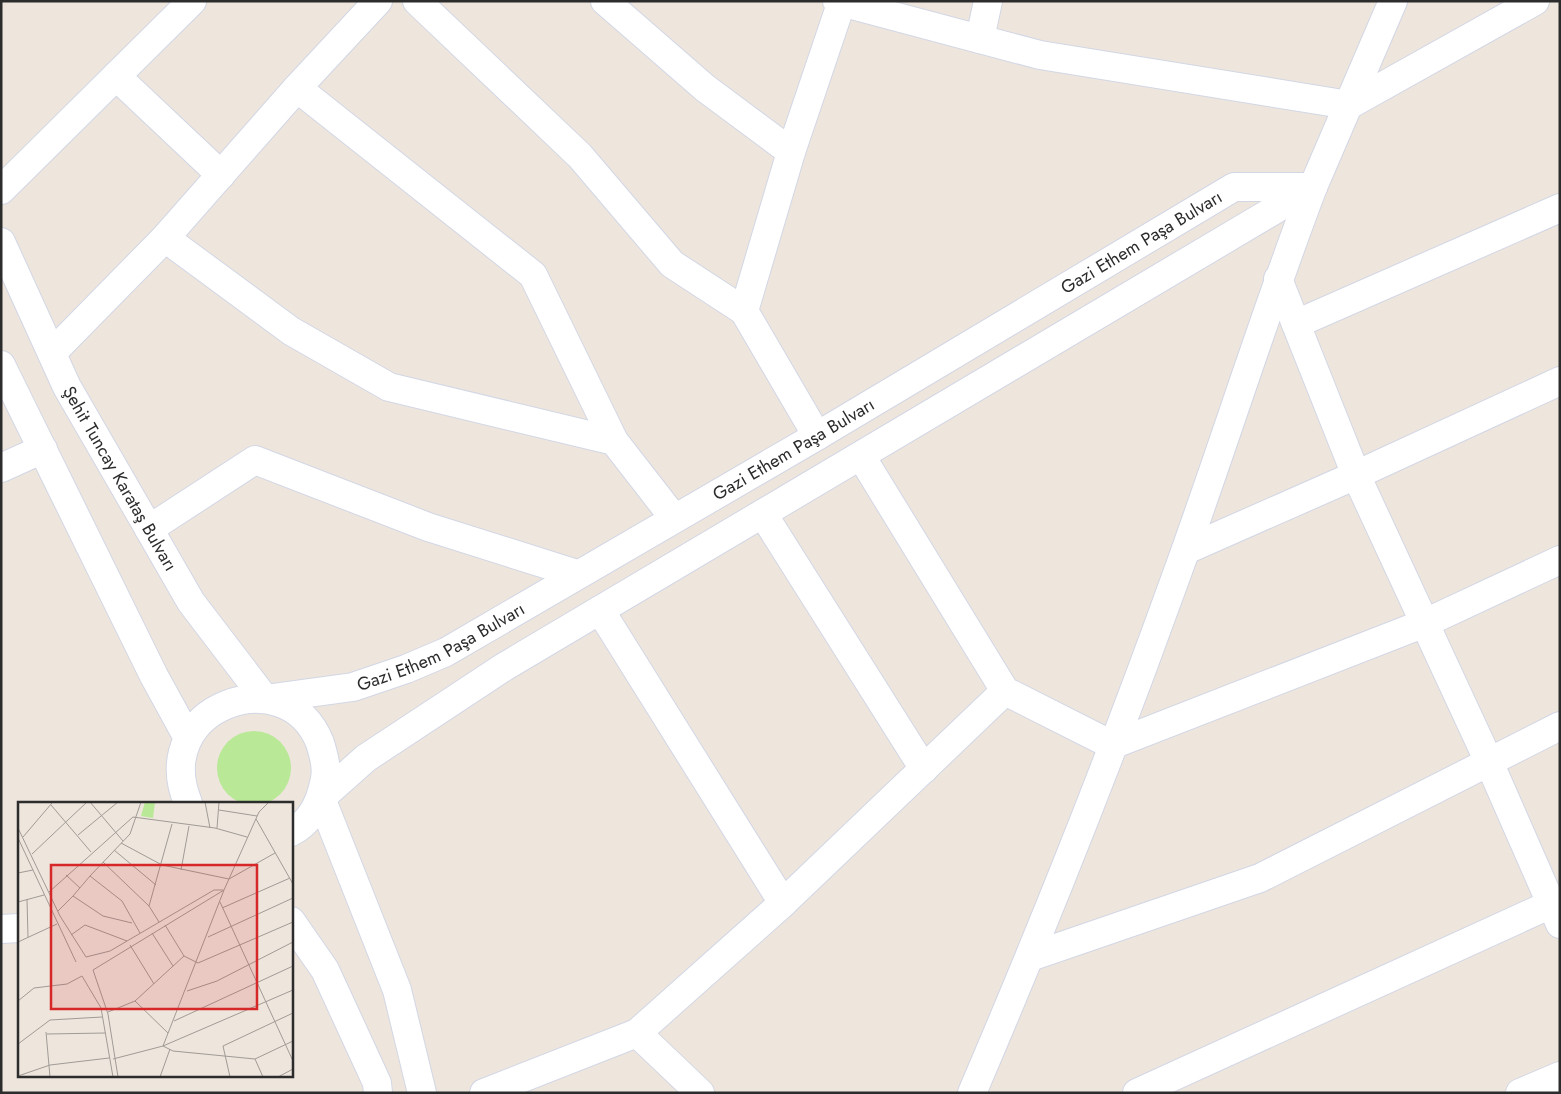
<svg xmlns="http://www.w3.org/2000/svg" width="1561" height="1094" viewBox="0 0 1561 1094" font-family="Jost,sans-serif">
  <style>
    .green { fill: #b9e896 }
    .lines { fill: none; stroke-linecap: round; stroke-linejoin: round }
    .minor-casing { stroke: #d2d7e5; stroke-width: 30 }
    .tertiary-casing { stroke: #d2d7e5; stroke-width: 30 }
    .secondary-casing { stroke: #d2d7e5; stroke-width: 30 }
    .minor { stroke: #fff; stroke-width: 28 }
    .tertiary { stroke: #fff; stroke-width: 28 }
    .secondary { stroke: #fff; stroke-width: 28 }
    .labels { text-anchor: middle; stroke-width: 4; stroke-linejoin: round; paint-order: stroke }
    .street-label { font-size: 18px; fill: #2c2c2c; stroke: #fff }
    .inset-road { fill: none; stroke: #a09b96; stroke-width: 1 }
    .view { fill: #d62828; fill-opacity: 0.15; stroke: #d62828; stroke-width: 2.5 }
    .inset-edge { fill: none; stroke: #2c2c2c; stroke-width: 2.5 }
  </style>
  <rect width="100%" height="100%" fill="#eee5dd"/>
  <!-- green -->
  <circle class="green" cx="254" cy="768" r="37"/>
  <g class="lines">
    <defs>
      <g id="minor">
        <polyline points="417,1 580,156 672,264 744,311 817,436"/>
        <polyline points="605,1 705,88 791,152"/>
        <polyline points="837,1 1040,55 1349,105 1535,1"/>
        <polyline points="980,39 988,1"/>
        <polyline points="116,76 221,175"/>
        <polyline points="297,88 378,1"/>
        <polyline points="1,190 192,1"/>
        <polyline points="165,238 297,88 533,275 614,441 674,518"/>
        <polyline points="1278,279 1356,475 1489,762 1560,924"/>
        <polyline points="744,311 791,152 842,1"/>
        <polyline points="1296,324 1560,208"/>
        <polyline points="52,353 165,238 291,331 389,387 614,441"/>
        <polyline points="861,456 1005,691 1112,745 1425,623 1560,560"/>
        <polyline points="1,468 43,449"/>
        <polyline points="763,514 924,769"/>
        <polyline points="149,529 255,460 428,527 577,574"/>
        <polyline points="1186,550 1356,475 1560,381"/>
        <polyline points="600,610 783,903"/>
        <polyline points="1,929 19,928"/>
        <polyline points="1030,957 1260,878 1560,726"/>
        <polyline points="637,1033 700,1093"/>
        <polyline points="484,1093 637,1033 783,903 1005,691"/>
        <polyline points="1137,1093 1560,900"/>
        <polyline points="1520,1093 1560,1076"/>
      </g>
      <path id="tertiary" d="M972,1093C1044,925 1112,754 1174,582C1222,451 1263,318 1313,187"/>
      <g id="secondary">
        <path id="s1" d="M1,242L67,387L149,529L191,602L265,699L353,687L406,669L446,652L817,436L1234,187H1313"/>
        <polyline points="1,365 154,676 188,738"/>
        <path d="M188,803C148,706 287,658 320,743C324,756 328,770 324,783C320,803 310,823 291,832"/>
        <polyline points="291,921 325,970 377,1083 378,1093"/>
        <polyline points="422,1093 397,990 321,798 366,758 504,667 1313,187 1393,1"/>
      </g>
    </defs>
    <!-- minor casing -->
    <use href="#minor" class="minor-casing"/>
    <!-- tertiary casing -->
    <use href="#tertiary" class="tertiary-casing"/>
    <!-- secondary casing -->
    <use href="#secondary" class="secondary-casing"/>
    <!-- minor -->
    <use href="#minor" class="minor"/>
    <!-- tertiary -->
    <use href="#tertiary" class="tertiary"/>
    <!-- secondary -->
    <use href="#secondary" class="secondary"/>
  </g>
  <g class="labels">
    <!-- street labels -->
    <g class="street-label">
      <text dy="6" stroke="none"><textPath href="#s1" startOffset="1525">Gazi Ethem Paşa Bulvarı</textPath></text>
      <text dy="6" stroke="none"><textPath href="#s1" startOffset="1120">Gazi Ethem Paşa Bulvarı</textPath></text>
      <text dy="6" stroke="none"><textPath href="#s1" startOffset="265">Şehit Tuncay Karataş Bulvarı</textPath></text>
      <text dy="6" stroke="none"><textPath href="#s1" startOffset="715">Gazi Ethem Paşa Bulvarı</textPath></text>
    </g>
  </g>
  <!-- overview -->
  <g transform="translate(18 802)">
    <rect width="275" height="275" fill="#eee5dd"/>
    <path d="M127,0H137L135,16L123,14Z" fill="#b9e896"/>
    <path class="inset-road" d="M72,0L105,39M187,0L192,26M33,3L73,50M201,8L239,14M238,17L275,82M0,26L42,114L68,155L92,149L196,88H205M199,26L201,0M60,33L100,0M5,35L34,1M0,36L58,160M103,41L144,63L211,77L257,51M96,48L138,83M14,52L69,0M85,60L131,104L141,120M163,68L171,24M0,71L15,68M48,73L62,86M72,74L112,32L123,0M31,90L115,15L197,26L229,35M55,94L72,74L104,99L122,131M9,97L10,135M0,100L26,93M202,100L275,259M131,104L154,22M204,106L272,76M40,109L55,94L85,114L114,121M147,123L166,154L180,161L275,120M134,131L155,164M53,133L67,123L109,139M190,135L275,96M0,140L39,122M112,143L136,182M64,174L83,206L95,275M169,189L199,179L275,140M0,199L16,186L49,182L64,174M117,199L150,231M90,210L117,199L166,154M156,219L275,164M28,230L32,275M29,232L87,231M0,242L32,218L84,215M145,244L206,88M145,244L275,188M95,257L145,244L155,249L237,257L275,239M237,257L245,275M0,274L32,263L91,256M100,275L90,212L75,168L206,88L241,10L251,0M142,275L152,247M212,275L205,244L275,211M260,275L275,267"/>
    <path class="view" d="M33,63H239V207H33Z"/>
    <rect width="275" height="275" class="inset-edge"/>
  </g>
  <!-- border -->
  <rect width="1561" height="1094" fill="none" stroke="#2c2c2c" stroke-width="5"/>
</svg>
